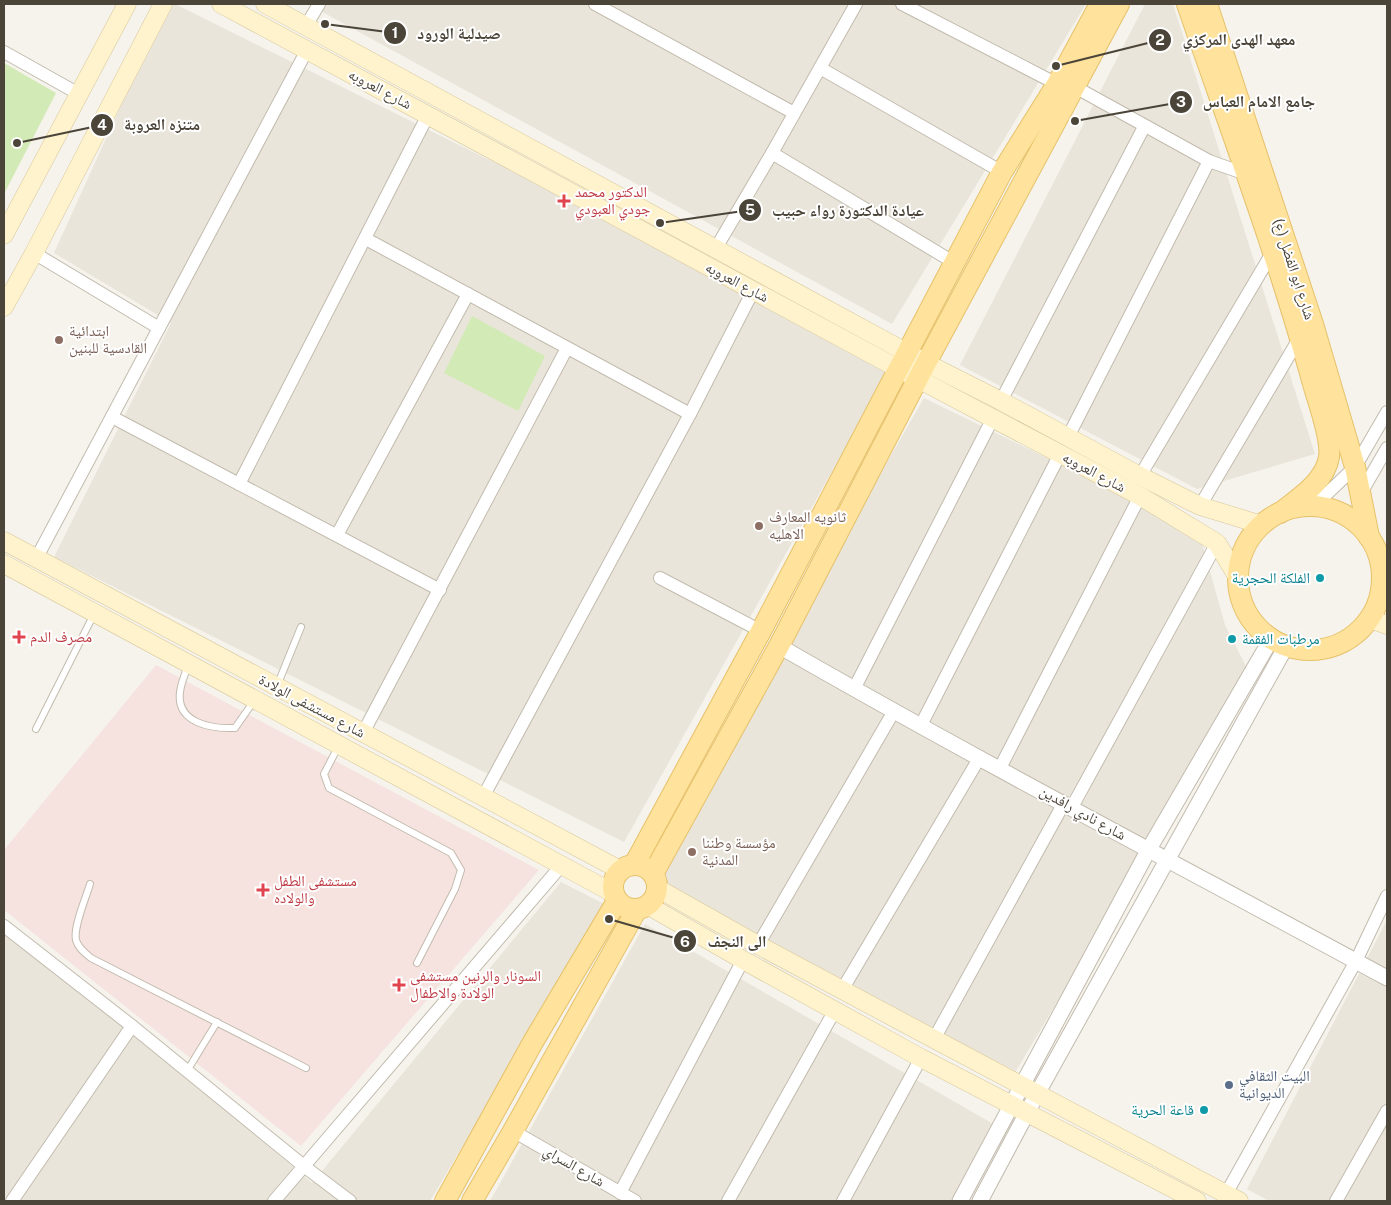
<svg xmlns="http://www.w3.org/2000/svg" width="1391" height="1205" viewBox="0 0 1391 1205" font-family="'Public Sans','Noto Naskh Arabic',sans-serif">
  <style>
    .residential { fill: #eae5da }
    .medical { fill: #f6e3e0 }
    .green { fill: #d2eab5 }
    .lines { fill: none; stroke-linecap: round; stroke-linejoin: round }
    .service-casing { stroke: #c2bbae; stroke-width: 8 }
    .minor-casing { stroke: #c2bbae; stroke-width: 14 }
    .tertiary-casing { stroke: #c2bbae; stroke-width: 17 }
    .secondary-casing { stroke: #d6c79b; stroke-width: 19 }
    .primary-casing { stroke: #e6c16a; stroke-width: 22 }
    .service { stroke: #fff; stroke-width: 6 }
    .minor { stroke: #fff; stroke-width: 12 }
    .tertiary { stroke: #fff; stroke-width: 15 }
    .secondary { stroke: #fff3cd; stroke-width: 18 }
    .primary { stroke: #ffe39c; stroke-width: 20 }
    .health-dot { fill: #e0444e; stroke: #fff; stroke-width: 2 }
    .education-dot { fill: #8d6e63; stroke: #fff; stroke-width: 2 }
    .culture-dot { fill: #0f9aa8; stroke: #fff; stroke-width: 2 }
    .service-dot { fill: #5c6f8a; stroke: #fff; stroke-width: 2 }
    .labels { text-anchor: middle; stroke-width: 4; stroke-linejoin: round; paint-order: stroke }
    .street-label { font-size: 15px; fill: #4b4439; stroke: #fff }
    .health-label { font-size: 15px; fill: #be3a42; stroke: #fff; text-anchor: start }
    .education-label { font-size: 15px; fill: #785e54; stroke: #fff; text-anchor: start }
    .culture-label { font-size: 15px; fill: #0d838f; stroke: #fff; text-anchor: end }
    .service-label { font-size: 15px; fill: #4e5e75; stroke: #fff; text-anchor: start }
    .leader { fill: none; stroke: #4b4439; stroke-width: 2 }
    .callout-dot { fill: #4b4439; stroke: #fff; stroke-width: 2 }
    .mark-label { font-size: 15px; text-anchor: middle; font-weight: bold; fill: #fff }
    .callout-label { font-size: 16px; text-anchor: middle; font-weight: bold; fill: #4b4439; stroke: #fff; stroke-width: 4; stroke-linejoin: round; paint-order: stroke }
  </style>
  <rect width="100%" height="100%" fill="#f6f3ec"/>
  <!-- residential -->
  <g class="residential">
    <polygon points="167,4 175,4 894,361 624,842 54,557 171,323 54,253"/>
    <polygon points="308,4 1086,4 892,324"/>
    <polygon points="1145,4 1173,4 1315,454 1197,489 960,365"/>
    <polygon points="924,398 1199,532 1225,625 1251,676 1016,1071 645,882"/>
    <polygon points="561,882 606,905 430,1201 4,1201 4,925 312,1183"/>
    <polygon points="1387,920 1387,1201 1269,1201 1247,1189"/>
    <polygon points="645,924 995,1125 953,1201 490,1201"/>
  </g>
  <!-- medical -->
  <polygon class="medical" points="156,665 539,870 301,1146 4,910 4,850"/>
  <!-- green -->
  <g class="green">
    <polygon points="4,63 56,93 4,194"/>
    <polygon points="472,316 545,356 518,411 444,373"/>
  </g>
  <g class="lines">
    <defs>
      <g id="service">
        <path d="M188,666C185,674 181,683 180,692C176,723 211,729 235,728L254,701"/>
        <polyline points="277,686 301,627"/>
        <polyline points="36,729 94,614"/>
        <polyline points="338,747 324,774 329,788 451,853 461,870 455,889 417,963"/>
        <path d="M90,884C86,898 73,927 76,940C78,948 85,953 91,958L306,1068"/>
        <polyline points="187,1071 217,1022"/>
      </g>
      <g id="minor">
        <polyline points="595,4 794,113"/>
        <polyline points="902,4 1057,84"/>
        <polyline points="306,26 319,4"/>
        <polyline points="4,52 79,94"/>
        <polyline points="820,68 1002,172"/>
        <polyline points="1075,87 1209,161 1246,174"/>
        <polyline points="772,153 955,263"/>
        <polyline points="366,239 690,414"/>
        <polyline points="716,248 772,153 856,4"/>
        <polyline points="34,253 159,328"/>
        <polyline points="1001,401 1144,127"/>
        <polyline points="112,417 440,590"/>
        <polyline points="1068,437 1209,161"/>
        <polyline points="1140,476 1272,253"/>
        <polyline points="239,484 428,115"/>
        <polyline points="1361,493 1387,448"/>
        <polyline points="1200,506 1300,337"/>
        <polyline points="1313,507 1355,467 1387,412"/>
        <polyline points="337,535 468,294"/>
        <polyline points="36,559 307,50"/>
        <polyline points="660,578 761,631"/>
        <polyline points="854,689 993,418"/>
        <polyline points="921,725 1060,454"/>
        <polyline points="363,733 567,348"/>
        <polyline points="1000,768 1140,496"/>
        <polyline points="483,797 690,414 753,291"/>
        <polyline points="1072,807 1217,543"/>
        <polyline points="4,926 132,1026 305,1167 350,1201"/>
        <polyline points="758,945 894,711"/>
        <polyline points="842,990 980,757"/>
        <polyline points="934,1039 1064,803"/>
        <polyline points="513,1131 635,1201"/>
        <polyline points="620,1193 743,960"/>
        <polyline points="1226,1194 1356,961 1387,896"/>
        <polyline points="12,1201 132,1026"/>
        <polyline points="274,1201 561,866"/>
        <polyline points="728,1201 835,1010"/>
        <polyline points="843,1201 921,1058"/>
        <polyline points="1336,1201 1387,1111"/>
      </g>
      <g id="tertiary">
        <path d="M779,646C979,761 1184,868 1387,978"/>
        <polyline points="960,1201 1149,849 1270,641"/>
        <polyline points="980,1201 1037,1094 1285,648"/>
      </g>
      <g id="secondary">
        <polyline points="221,4 884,361 1140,496 1217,543 1237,576"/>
        <polyline points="265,4 926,363 1001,401 1140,476 1200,506 1262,525"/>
        <polyline points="4,235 127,4"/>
        <polyline points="4,307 34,253 163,4"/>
        <polyline points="4,541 620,870"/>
        <polyline points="4,564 613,893"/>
        <polyline points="1382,594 1387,598"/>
        <polyline points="1370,619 1387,625"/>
        <polyline points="657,888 758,945 934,1039 1239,1201"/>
        <polyline points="649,906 743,960 921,1058 1197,1201"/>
      </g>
      <g id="primary">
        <path d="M1187,4C1229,126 1275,248 1310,373C1315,394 1332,437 1329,457C1325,482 1299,498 1280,513"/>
        <polyline points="1207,4 1313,324 1355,467 1369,537"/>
        <circle cx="1310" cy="578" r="72"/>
        <circle cx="635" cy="887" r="22"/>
        <polyline points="634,865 761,631 1002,172 1057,84 1100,4"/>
        <polyline points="653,874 779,646 926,363 1119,4"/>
        <polyline points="445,1201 533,1042 617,901"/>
        <polyline points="472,1201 513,1131 637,909"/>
      </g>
    </defs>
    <!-- service casing -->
    <use href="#service" class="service-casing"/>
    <!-- minor casing -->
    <use href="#minor" class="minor-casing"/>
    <!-- tertiary casing -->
    <use href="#tertiary" class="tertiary-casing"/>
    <!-- secondary casing -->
    <use href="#secondary" class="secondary-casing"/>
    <!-- primary casing -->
    <use href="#primary" class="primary-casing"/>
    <!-- service -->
    <use href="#service" class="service"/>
    <!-- minor -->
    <use href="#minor" class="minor"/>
    <!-- tertiary -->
    <use href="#tertiary" class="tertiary"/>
    <!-- secondary -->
    <use href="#secondary" class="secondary"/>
    <!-- primary -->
    <use href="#primary" class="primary"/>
  </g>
  <!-- markers -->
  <g class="health-dot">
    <path d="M561.5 193.5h5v5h5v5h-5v5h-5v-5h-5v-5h5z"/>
    <path d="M16.5 629.5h5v5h5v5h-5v5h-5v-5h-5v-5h5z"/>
    <path d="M260.5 882.5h5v5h5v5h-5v5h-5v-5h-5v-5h5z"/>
    <path d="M396.5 977.5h5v5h5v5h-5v5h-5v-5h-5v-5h5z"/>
  </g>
  <g class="education-dot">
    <circle cx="59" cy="340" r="5"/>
    <circle cx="759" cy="526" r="5"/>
    <circle cx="692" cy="852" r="5"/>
  </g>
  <g class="culture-dot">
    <circle cx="1320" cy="578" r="5"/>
    <circle cx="1232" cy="639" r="5"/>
    <circle cx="1204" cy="1110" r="5"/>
  </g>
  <circle class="service-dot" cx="1229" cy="1085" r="5"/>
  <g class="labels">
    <!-- street labels -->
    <g class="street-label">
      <text transform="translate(380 89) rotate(28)" y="5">شارع العروبه</text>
      <text transform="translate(1294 269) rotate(72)" y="5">شارع ابو الفضل (ع)</text>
      <text transform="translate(737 282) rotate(28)" y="5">شارع العروبه</text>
      <text transform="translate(1094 472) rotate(28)" y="5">شارع العروبه</text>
      <text transform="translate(312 706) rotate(28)" y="5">شارع مستشفى الولادة</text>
      <text transform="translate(1083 813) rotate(29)" y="5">شارع نادي رافدين</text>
      <text transform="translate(574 1166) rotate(30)" y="5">شارع السراي</text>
    </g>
    <!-- health labels -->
    <g class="health-label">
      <text x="575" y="197">الدكتور محمد<tspan x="575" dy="17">جودي العبودي</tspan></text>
      <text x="30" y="642">مصرف الدم</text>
      <text x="274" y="886">مستشفى الطفل<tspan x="274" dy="17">والولاده</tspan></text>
      <text x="410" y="981">السونار والرنين مستشفى<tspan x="410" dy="17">الولادة والاطفال</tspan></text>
    </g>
    <!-- education labels -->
    <g class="education-label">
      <text x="69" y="336">ابتدائية<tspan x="69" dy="17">القادسية للبنين</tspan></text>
      <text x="769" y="522">ثانويه المعارف<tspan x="769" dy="17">الاهليه</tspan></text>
      <text x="702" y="848">مؤسسة وطننا<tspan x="702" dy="17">المدنية</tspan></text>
    </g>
    <!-- culture labels -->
    <g class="culture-label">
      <text x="1310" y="583">الفلكة الحجرية</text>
      <text x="1242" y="644" text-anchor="start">مرطبات الفقمة</text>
      <text x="1194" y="1115">قاعة الحرية</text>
    </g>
    <!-- service labels -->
    <g class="service-label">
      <text x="1239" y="1081">البيت الثقافي<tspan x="1239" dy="17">الديوانية</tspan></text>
    </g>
  </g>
  <!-- callouts -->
  <path class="leader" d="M325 24L395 33M1056 66L1160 40M1075 121L1181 102M17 143L102 125M660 223L750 210M609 919L685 941"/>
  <g class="callout-dot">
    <circle cx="325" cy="24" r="5"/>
    <circle cx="1056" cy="66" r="5"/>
    <circle cx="1075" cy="121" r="5"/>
    <circle cx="17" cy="143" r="5"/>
    <circle cx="660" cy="223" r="5"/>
    <circle cx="609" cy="919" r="5"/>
    <circle cx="395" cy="33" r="12"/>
    <circle cx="1160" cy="40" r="12"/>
    <circle cx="1181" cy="102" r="12"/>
    <circle cx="102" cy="125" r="12"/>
    <circle cx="750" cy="210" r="12"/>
    <circle cx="685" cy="941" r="12"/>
  </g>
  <g class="mark-label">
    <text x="395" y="38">1</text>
    <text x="1160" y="45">2</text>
    <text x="1181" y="107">3</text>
    <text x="102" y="130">4</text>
    <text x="750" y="215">5</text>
    <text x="685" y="947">6</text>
  </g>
  <g class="callout-label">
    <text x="459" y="39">صيدلية الورود</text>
    <text x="1239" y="45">معهد الهدى المركزي</text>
    <text x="1259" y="107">جامع الامام العباس</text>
    <text x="162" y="130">متنزه العروبة</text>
    <text x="848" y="216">عيادة الدكتورة رواء حبيب</text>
    <text x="737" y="947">الى النجف</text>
  </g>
  <!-- border -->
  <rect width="1391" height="1205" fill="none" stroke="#4b4439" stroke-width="10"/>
</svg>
